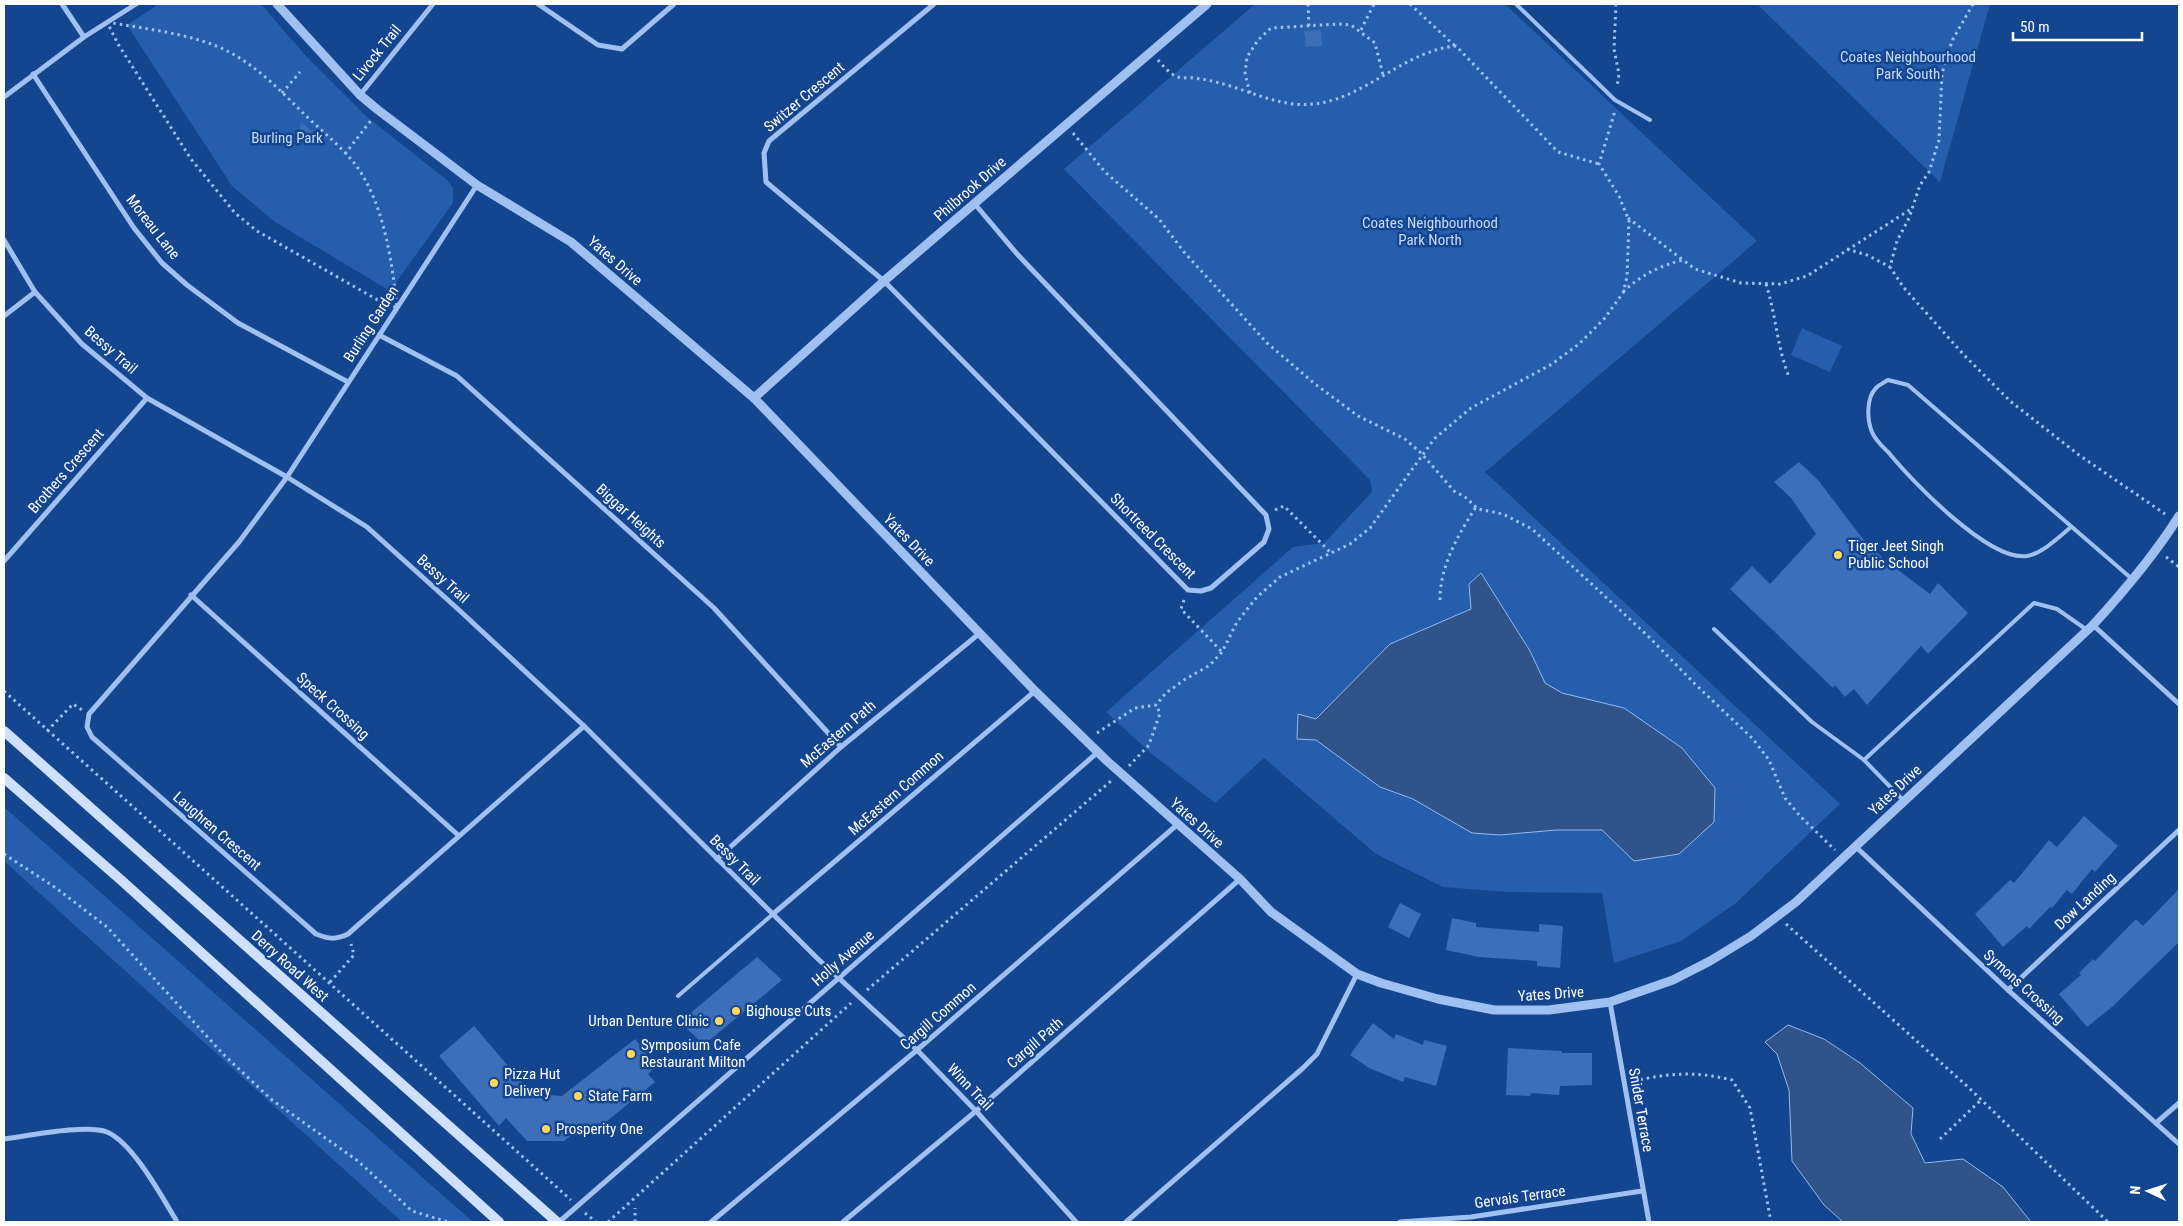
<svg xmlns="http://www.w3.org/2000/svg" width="2183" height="1226" viewBox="0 0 2183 1226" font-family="'Roboto Condensed',sans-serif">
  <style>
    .green { fill: #265ead }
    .water { fill: #30538a; stroke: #91bbf4 }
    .building { fill: #3d6fb8 }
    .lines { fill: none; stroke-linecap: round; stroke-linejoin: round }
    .path { stroke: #9fc1f1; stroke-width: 3; stroke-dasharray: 2.5 4; stroke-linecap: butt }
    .service { stroke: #9fc1f1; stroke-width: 4 }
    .minor { stroke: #9fc1f1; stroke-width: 5 }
    .tertiary { stroke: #9fc1f1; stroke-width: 9 }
    .secondary { stroke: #cee0fb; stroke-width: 10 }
    .poi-dot { fill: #ffd75f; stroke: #14458f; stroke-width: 2 }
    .labels { text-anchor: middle; stroke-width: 5; stroke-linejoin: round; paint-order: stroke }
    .street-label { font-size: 15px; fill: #fff; stroke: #14458f }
    .park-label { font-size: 15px; fill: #c6dcfc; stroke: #14458f }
    .poi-label { font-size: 15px; fill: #fff; stroke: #14458f; text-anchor: start }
  </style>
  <rect width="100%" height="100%" fill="#14458f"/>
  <!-- green -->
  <g class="green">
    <polygon points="159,4 261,4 305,55 366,116 447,180 453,188 453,203 390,291 275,222 232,186 127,25"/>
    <polygon points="1255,4 1505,4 1757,241 1485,472 1840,804 1736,903 1681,941 1614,963 1602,893 1508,892 1443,887 1376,854 1264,758 1215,803 1152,754 1106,712 1293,547 1324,543 1372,492 1370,480 1064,169"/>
    <polygon points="1757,4 1990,4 1940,182"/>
    <polygon points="1802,328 1842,346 1830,372 1791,355"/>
    <polygon points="4,807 473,1222 402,1222 4,861"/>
  </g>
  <!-- water -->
  <g class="water">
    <polygon points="1481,573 1530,651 1545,683 1562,693 1624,708 1682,748 1715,788 1714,822 1679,854 1634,861 1602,830 1556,830 1500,835 1472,833 1413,799 1380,787 1316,740 1297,739 1298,714 1316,719 1390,644 1471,609 1469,584"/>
    <polygon points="1788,1025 1824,1039 1860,1063 1913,1108 1911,1134 1925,1163 1963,1159 2003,1187 2031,1222 1843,1222 1824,1205 1792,1161 1789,1090 1777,1054 1765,1042"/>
  </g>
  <!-- building -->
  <g class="building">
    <polygon points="1321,30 1322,46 1306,47 1304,31"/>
    <polygon points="301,122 313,132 311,139 304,142 298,137"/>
    <polygon points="1799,462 1818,480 1863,539 1886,561 1930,594 1938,583 1968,613 1928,654 1921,646 1867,705 1854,689 1845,697 1835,685 1833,688 1730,589 1752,566 1770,584 1816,534 1791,498 1774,482"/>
    <polygon points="2084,816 2118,846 2095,872 2092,869 2072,894 2067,890 2052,908 2050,907 2029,929 2027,926 2003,947 1975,914 2010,880 2014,883 2049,840 2057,847"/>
    <polygon points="2179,889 2179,942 2113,1006 2087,1027 2059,994 2081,975 2079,973 2093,959 2095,961 2136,919 2143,926"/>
    <polygon points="1400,903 1421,914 1409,938 1388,927"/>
    <polygon points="1452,918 1476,923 1476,927 1539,932 1539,924 1563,926 1560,968 1537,966 1537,961 1479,957 1446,950"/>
    <polygon points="757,957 782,980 704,1045 680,1022"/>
    <polygon points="1373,1023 1394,1039 1396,1034 1423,1045 1424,1040 1447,1046 1436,1086 1405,1077 1403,1082 1369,1068 1350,1055"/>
    <polygon points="474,1026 532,1094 562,1096 635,1039 656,1066 648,1074 655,1082 590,1135 583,1126 564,1141 527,1141 506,1118 499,1126 439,1056"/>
    <polygon points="1508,1048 1562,1051 1562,1053 1592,1053 1592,1085 1560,1086 1559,1095 1531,1093 1530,1096 1506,1095"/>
  </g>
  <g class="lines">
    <!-- path -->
    <g class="path">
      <polyline points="1308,4 1309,27"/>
      <polyline points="1410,4 1455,46"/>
      <polyline points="1616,4 1614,49 1619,74 1617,87"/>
      <polyline points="1973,4 1953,39 1946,58 1942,74 1939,140 1929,172 1920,185 1909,218 1897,241 1890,267 1904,288 1964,355 2010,401 2079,455 2165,514"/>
      <path d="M107,22C145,29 197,34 231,53C257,67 280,90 301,111C318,128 340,145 355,164C384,203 392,261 397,308L376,299L257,231L235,213L191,159L118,44Z"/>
      <polyline points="1361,30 1374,4"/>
      <path d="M1158,60C1163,66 1171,75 1178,77C1183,79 1189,77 1193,78C1205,79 1216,82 1227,85C1250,92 1270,101 1293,104C1357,111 1396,52 1456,46L1558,152L1599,164"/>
      <polyline points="282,93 300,72"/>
      <polyline points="1250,93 1245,74 1247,57 1258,40 1271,28 1338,24 1351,25 1375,43 1383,75"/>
      <polyline points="1073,133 1105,172 1159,219 1184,252 1267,343 1315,384 1358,416 1405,439 1422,454 1454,491 1465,497 1478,509 1503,514 1532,529 1648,636 1695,684 1753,739 1769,760 1785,798 1800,816 1835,850"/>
      <polyline points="345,154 372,119"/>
      <polyline points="1628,218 1683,260"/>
      <polyline points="1847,249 1867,255 1890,267"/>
      <path d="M1766,284C1776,315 1777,347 1789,377"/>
      <path d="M1623,292C1641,275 1659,266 1683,260L1695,269L1741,283L1780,284L1807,276L1911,209"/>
      <polyline points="1275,510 1284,506 1330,552"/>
      <polyline points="2166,557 2179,567"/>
      <polyline points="1184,600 1181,609 1222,652"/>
      <path d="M1440,600C1440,566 1458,535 1476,507"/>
      <polyline points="4,691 571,1200"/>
      <polyline points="47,731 73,704 82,710"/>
      <polyline points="1097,733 1135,708 1156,705 1166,693 1184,680 1210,665 1222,652 1237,622 1257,597 1280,577 1350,544 1370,528 1434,439 1471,408 1552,364 1579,344 1604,319 1623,293 1627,277 1629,221 1619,196 1599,164 1615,111"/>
      <polyline points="1129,766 1149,745 1160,713 1156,705"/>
      <polyline points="4,854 56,888 107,927 223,1054 272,1100 358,1161 412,1211 448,1222"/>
      <polyline points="1786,924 1968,1087 2108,1222"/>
      <polyline points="330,982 354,955 351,944"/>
      <polyline points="867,990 1111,781"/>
      <path d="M1634,1081C1670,1073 1695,1071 1732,1080L1750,1108L1771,1222"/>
      <polyline points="1940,1139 1981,1100"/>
      <polyline points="585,1213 596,1222"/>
      <polyline points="608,1222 851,1003"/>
      <polyline points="635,1222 635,1208"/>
    </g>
    <!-- service -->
    <g class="service">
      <polyline points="1516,4 1615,100 1650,120"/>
      <path d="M2071,527C2059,537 2043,553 2027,556C1989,562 1911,480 1889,453C1883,447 1875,440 1872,432C1867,420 1866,398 1876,388C1879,385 1885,382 1888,380L1908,385L2132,579"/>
      <polyline points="1714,629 1812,722 1864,760 1903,800"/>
      <polyline points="1864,760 2034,603 2057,609 2087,630"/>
      <polyline points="678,996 773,914"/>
    </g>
    <!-- minor -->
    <g class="minor">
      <polyline points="62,4 84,37"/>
      <polyline points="538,4 598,45 622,49 674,4"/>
      <polyline points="934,4 769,141 764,153 766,182 884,281 1188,590 1201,591 1211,588 1264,542 1269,529 1266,515 1018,255 974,203"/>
      <polyline points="33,74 134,228 162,263 187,285 238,323 348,382"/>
      <polyline points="360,95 433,4"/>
      <polyline points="4,97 84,37 136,4"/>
      <path d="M477,185L287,477L239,542L89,714L87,727L92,737L316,934C329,939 335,940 348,934L584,726"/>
      <polyline points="4,240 35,292 82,344 147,398 287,477 367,527 459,610 584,726 817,958 917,1050 976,1111 1076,1222"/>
      <polyline points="4,316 35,292"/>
      <polyline points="379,335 457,376 714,608 841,747"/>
      <polyline points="4,561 147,398"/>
      <polyline points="191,595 458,835"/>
      <polyline points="2093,625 2179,704"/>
      <polyline points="1855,846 2008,990 2179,1144"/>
      <polyline points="717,859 841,747 980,633"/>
      <polyline points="773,914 1035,691"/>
      <polyline points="2008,990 2179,830"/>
      <polyline points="1610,1002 1649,1222"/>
      <polyline points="2156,1123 2179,1103"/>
      <path d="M4,1139C28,1136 86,1124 107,1132C133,1143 162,1197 176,1220"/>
      <polyline points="559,1222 1098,752"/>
      <polyline points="711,1222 917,1050 1178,824"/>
      <polyline points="843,1222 976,1111 1240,879"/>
      <polyline points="1126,1222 1303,1068 1317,1054 1357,974"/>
      <polyline points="1400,1222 1471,1217 1642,1191"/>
    </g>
    <!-- tertiary -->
    <g class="tertiary">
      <path d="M277,4L360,95L378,110L477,185L571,242L754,398L1035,691L1107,761L1240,879L1271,912L1357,974L1381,983L1438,999L1494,1010H1549L1610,1002L1673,980L1710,961L1751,936L1796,902L2093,625C2125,590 2154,556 2179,516"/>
      <polyline points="754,398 884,281 1207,4"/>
    </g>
    <!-- secondary -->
    <g class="secondary">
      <polyline points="4,731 557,1222"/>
      <polyline points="4,778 121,880 499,1222"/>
    </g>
  </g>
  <!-- markers -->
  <g class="poi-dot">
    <circle cx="1838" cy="555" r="5"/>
    <circle cx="736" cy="1011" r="5"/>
    <circle cx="719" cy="1021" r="5"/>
    <circle cx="631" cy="1054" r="5"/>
    <circle cx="494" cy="1083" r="5"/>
    <circle cx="578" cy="1096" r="5"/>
    <circle cx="546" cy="1129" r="5"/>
  </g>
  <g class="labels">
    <!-- street labels -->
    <g class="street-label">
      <text transform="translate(377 53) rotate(-51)" y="5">Livock Trail</text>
      <text transform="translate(804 97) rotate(-40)" y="5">Switzer Crescent</text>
      <text transform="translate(970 189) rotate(-41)" y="5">Philbrook Drive</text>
      <text transform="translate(153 227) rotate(52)" y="5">Moreau Lane</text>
      <text transform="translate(615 261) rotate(41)" y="5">Yates Drive</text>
      <text transform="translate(371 324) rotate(-57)" y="5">Burling Garden</text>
      <text transform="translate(111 350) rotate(41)" y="5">Bessy Trail</text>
      <text transform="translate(66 471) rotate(-49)" y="5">Brothers Crescent</text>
      <text transform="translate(631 516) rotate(42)" y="5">Biggar Heights</text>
      <text transform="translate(1153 536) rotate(45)" y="5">Shortreed Crescent</text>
      <text transform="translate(909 540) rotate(46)" y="5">Yates Drive</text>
      <text transform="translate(443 579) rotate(42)" y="5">Bessy Trail</text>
      <text transform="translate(333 706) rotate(42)" y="5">Speck Crossing</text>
      <text transform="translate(838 734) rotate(-41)" y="5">McEastern Path</text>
      <text transform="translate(1895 790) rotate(-43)" y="5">Yates Drive</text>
      <text transform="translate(896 793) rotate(-41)" y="5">McEastern Common</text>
      <text transform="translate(1197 823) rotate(42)" y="5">Yates Drive</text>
      <text transform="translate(217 831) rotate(41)" y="5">Laughren Crescent</text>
      <text transform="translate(735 860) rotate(45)" y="5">Bessy Trail</text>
      <text transform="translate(2085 901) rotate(-43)" y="5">Dow Landing</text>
      <text transform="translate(843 958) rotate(-41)" y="5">Holly Avenue</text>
      <text transform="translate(290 966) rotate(42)" y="5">Derry Road West</text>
      <text transform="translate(2024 987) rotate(42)" y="5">Symons Crossing</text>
      <text transform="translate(1551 994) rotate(-4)" y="5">Yates Drive</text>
      <text transform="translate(938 1016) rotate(-41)" y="5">Cargill Common</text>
      <text transform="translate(1035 1043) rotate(-41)" y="5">Cargill Path</text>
      <text transform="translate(970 1087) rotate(46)" y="5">Winn Trail</text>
      <text transform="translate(1641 1110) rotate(80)" y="5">Snider Terrace</text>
      <text transform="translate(1520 1197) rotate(-8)" y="5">Gervais Terrace</text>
    </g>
    <!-- park labels -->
    <g class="park-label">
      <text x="1908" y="62">Coates Neighbourhood<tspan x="1908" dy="17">Park South</tspan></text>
      <text x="287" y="143">Burling Park</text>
      <text x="1430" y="228">Coates Neighbourhood<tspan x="1430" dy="17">Park North</tspan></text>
    </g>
    <!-- poi labels -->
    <g class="poi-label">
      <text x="1848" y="551">Tiger Jeet Singh<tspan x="1848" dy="17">Public School</tspan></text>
      <text x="746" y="1016">Bighouse Cuts</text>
      <text x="709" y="1026" text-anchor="end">Urban Denture Clinic</text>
      <text x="641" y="1050">Symposium Cafe<tspan x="641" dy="17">Restaurant Milton</tspan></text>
      <text x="504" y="1079">Pizza Hut<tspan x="504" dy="17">Delivery</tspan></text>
      <text x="588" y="1101">State Farm</text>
      <text x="556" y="1134">Prosperity One</text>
    </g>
  </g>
  <!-- border -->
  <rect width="2183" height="1226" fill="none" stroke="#ffffff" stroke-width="10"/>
  <!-- north arrow -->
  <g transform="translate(2148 1191) rotate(274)" stroke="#14458f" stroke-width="4" paint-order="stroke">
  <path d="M0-4L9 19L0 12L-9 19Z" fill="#ffffff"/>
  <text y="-8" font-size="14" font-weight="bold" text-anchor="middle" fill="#ffffff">N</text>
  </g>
  <!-- scale -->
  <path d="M2013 32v8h129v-8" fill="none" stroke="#ffffff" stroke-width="2.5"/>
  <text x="2020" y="32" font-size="15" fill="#ffffff" stroke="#14458f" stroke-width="4" paint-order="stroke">50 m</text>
</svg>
